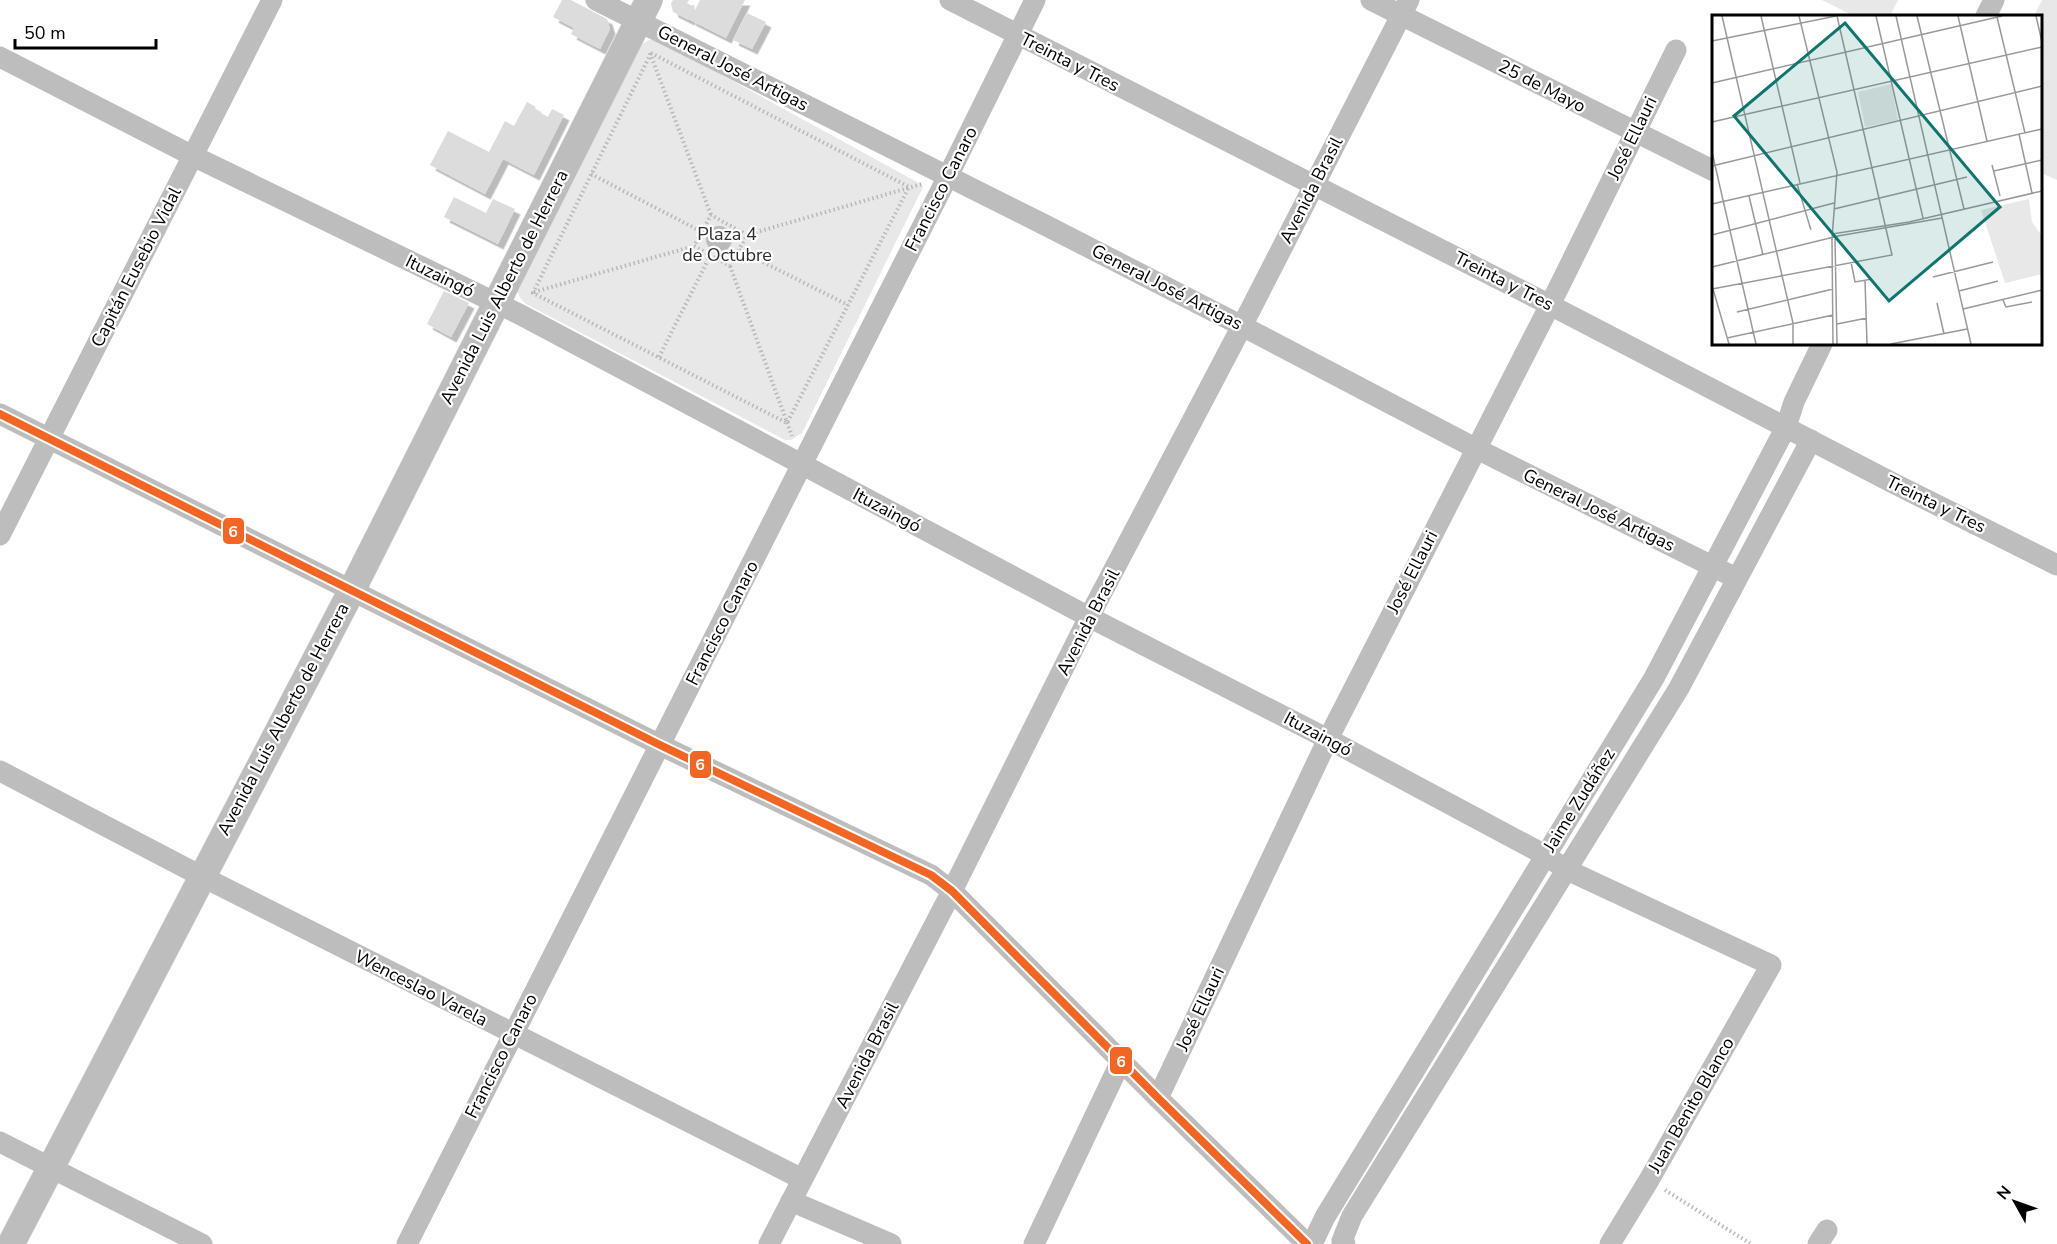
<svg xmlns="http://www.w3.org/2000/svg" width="2057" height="1244" viewBox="0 0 2057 1244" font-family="'Nunito Sans',sans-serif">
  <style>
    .green { fill: #e8e8e8 }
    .water { fill: #bababa }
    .building { fill: #dcdcdc; filter: url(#shadow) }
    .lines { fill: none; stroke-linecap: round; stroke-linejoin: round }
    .major-casing { stroke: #dbdbdb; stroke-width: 28 }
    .path { stroke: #b8b8b8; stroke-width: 4; stroke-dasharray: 1.5 3; stroke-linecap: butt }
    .minor { stroke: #bdbdbd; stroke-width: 21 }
    .major { stroke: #bdbdbd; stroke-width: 27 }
    .bus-1-casing { stroke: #fff; stroke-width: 12 }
    .bus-1 { stroke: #f26522; stroke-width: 8 }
    .labels { text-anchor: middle; stroke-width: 4.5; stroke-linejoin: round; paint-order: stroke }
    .street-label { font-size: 18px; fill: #000; stroke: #fff }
    .park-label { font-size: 18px; fill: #2d2d2d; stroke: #fff }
    .inset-road { fill: none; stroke: #999; stroke-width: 1.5 }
    .view { fill: #0f766e; fill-opacity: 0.15; stroke: #0f766e; stroke-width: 3 }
    .inset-edge { fill: none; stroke: #000; stroke-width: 3 }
    .line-badge { stroke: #fff; stroke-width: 2 }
    .badge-label { font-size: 16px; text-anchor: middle; font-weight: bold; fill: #fff }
  </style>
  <defs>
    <filter id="shadow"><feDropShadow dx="5.5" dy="5.5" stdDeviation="0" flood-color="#0004"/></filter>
  </defs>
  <rect width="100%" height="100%" fill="#fff"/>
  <!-- green -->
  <g class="green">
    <polygon points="1822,0 1898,0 1890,16 1854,16"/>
    <polygon points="2042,0 2057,0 2057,180 2041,173 2040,16 2034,16"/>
    <path d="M649,40H658L917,182L923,187L802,433L791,440H785L526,304C519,298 517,293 517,284L639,46Z"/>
  </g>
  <!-- water -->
  <circle class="water" cx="719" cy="239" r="13"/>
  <!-- building -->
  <g class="building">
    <polygon points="562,0 571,0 607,19 610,29 600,49 571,34 574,28 553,17"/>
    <polygon points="673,0 689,0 687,3 695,8 689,20 673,12 671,4"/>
    <polygon points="700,0 745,0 726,38 690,20"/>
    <polygon points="747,13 766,22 752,49 733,40"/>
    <polygon points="527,102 536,107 534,109 548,117 552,109 564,115 534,175 503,159 485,194 430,165 448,131 489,152 505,121 514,126"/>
    <polygon points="454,197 486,213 493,199 515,209 498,244 444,217"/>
    <polygon points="444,291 469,303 451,337 427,324"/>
  </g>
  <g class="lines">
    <defs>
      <polyline id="major" points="11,1244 352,590 649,0"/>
    </defs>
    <!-- major casing -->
    <use href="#major" class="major-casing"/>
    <!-- path -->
    <g class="path">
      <polyline points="650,53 711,215"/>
      <polygon points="651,53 909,187 787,423 533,293"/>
      <polyline points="591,174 702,232"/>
      <polyline points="747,235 922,184"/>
      <polyline points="739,250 848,305"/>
      <polyline points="730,266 792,436"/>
      <polyline points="534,292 694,246 730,266 747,235 711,215 694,246"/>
      <polyline points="659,357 710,256"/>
      <polyline points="1665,1190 1751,1244"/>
    </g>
    <!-- minor -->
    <g class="minor">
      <polyline points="596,0 1045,225 1242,326 1475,448 1736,578"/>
      <polyline points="950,0 1550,305 1893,483 2057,565"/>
      <polyline points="1371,0 1714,171"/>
      <polyline points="1986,16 1994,0"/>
      <polyline points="0,57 193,156 521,315 1089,617 1328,739 1545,855 1565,869 1771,965 1649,1180 1610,1244"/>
      <polyline points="0,414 660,745 931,875 952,891 1158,1098 1307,1244"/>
      <polyline points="0,535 272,0"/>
      <polyline points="0,771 201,876 802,1179"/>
      <polyline points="1158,1098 1328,739 1550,305 1676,50"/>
      <polyline points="0,1142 202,1244"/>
      <polyline points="791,1201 891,1244"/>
      <polyline points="407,1244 948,176 1035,0"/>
      <polyline points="769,1244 952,891 1089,617 1242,326 1409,0"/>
      <polyline points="1034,1244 1121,1061"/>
      <polyline points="1312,1244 1325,1217 1654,678 1786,427 1794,402 1822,344"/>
      <polyline points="1345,1244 1342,1241 1352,1216 1679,688 1811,440"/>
      <polyline points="1818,1244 1827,1230"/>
    </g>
    <!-- major -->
    <use href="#major" class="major"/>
    <defs>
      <polyline id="bus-1" points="0,414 660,745 931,875 952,891 1158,1098 1307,1244"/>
    </defs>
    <!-- bus-1 casing -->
    <use href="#bus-1" class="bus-1-casing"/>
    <!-- bus-1 -->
    <use href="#bus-1" class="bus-1"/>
  </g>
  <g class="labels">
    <!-- street labels -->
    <g class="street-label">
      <text transform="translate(1070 62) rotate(27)" y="6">Treinta y Tres</text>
      <text transform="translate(733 68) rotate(27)" y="6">General José Artigas</text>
      <text transform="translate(1542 86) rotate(27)" y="6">25 de Mayo</text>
      <text transform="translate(1632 138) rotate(-64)" y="6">José Ellauri</text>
      <text transform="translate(941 189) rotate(-63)" y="6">Francisco Canaro</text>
      <text transform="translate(1311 190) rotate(-63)" y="6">Avenida Brasil</text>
      <text transform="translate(136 267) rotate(-63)" y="6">Capitán Eusebio Vidal</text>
      <text transform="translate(440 276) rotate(26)" y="6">Ituzaingó</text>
      <text transform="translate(1504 281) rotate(27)" y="6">Treinta y Tres</text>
      <text transform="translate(504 287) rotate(-63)" y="6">Avenida Luis Alberto de Herrera</text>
      <text transform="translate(1167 287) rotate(27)" y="6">General José Artigas</text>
      <text transform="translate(1936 504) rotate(26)" y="6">Treinta y Tres</text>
      <text transform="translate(887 510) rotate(28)" y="6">Ituzaingó</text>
      <text transform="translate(1599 510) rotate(26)" y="6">General José Artigas</text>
      <text transform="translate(1412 572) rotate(-63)" y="6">José Ellauri</text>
      <text transform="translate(1088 622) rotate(-63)" y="6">Avenida Brasil</text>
      <text transform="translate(722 623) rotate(-63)" y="6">Francisco Canaro</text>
      <text transform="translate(283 719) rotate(-62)" y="6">Avenida Luis Alberto de Herrera</text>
      <text transform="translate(1318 734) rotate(28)" y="6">Ituzaingó</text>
      <text transform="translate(1579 800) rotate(-58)" y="6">Jaime Zudáñez</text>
      <text transform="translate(421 988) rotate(27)" y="6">Wenceslao Varela</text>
      <text transform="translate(1200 1009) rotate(-65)" y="6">José Ellauri</text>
      <text transform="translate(867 1055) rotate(-63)" y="6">Avenida Brasil</text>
      <text transform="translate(501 1056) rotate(-63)" y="6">Francisco Canaro</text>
      <text transform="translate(1691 1105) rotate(-60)" y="6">Juan Benito Blanco</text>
    </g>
    <!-- park labels -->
    <g class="park-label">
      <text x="727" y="240">Plaza 4<tspan x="727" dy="21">de Octubre</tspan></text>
    </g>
  </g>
  <!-- overview -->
  <g transform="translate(1712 15)">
    <rect width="330" height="330" fill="#fff"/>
    <path d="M179,69L186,105L153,112L146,77ZM317,184L320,207L330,221V259L293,268L269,195Z" fill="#e8e8e8"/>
    <path class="inset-road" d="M10,1L81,308V329M49,1L88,168M87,1L125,157L120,224L121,329M164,1L211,203M184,1L259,329M205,1L252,194M246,1L275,126M324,1L330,27M285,2L313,118M0,26L124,1M0,68L290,1M0,107L330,32M307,119L320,178M0,137L44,329M280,150L288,181M0,151L330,71M282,156L330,145M85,169L99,215M37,181L51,240M0,189L330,114M122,194L255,162M120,219L197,207L330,176M0,220L122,188M123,224L125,329M139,247L143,267L160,264M0,252L126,221L230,203M221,262L281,247M153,265L155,329M0,274L180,240L125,1M1,274L17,329M247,276L286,266M291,285L294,292L320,287M225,288L232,319M251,294L330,275M25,297L121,274M125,309L155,303M15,323L121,300M179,329L255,314"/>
    <path class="view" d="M133,8L288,192L177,286L22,101Z"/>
    <rect width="330" height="330" class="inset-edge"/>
  </g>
  <g class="line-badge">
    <rect x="222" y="517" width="23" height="28" rx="6" fill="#f26522"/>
    <rect x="689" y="750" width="23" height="29" rx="6" fill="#f26522"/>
    <rect x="1109" y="1046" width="24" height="29" rx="6" fill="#f26522"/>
  </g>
  <g class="badge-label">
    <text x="233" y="537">6</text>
    <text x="700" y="770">6</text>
    <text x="1121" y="1067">6</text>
  </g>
  <!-- north arrow -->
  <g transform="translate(2015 1202) rotate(310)" stroke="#ffffff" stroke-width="4.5" paint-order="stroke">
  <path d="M0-4.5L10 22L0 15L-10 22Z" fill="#000000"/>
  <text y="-9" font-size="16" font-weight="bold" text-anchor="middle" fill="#000000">N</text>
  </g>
  <!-- scale -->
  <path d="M15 39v9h141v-9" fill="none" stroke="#000000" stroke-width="3"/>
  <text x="24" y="39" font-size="18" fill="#000000" stroke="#ffffff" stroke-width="4.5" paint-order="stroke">50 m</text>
</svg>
